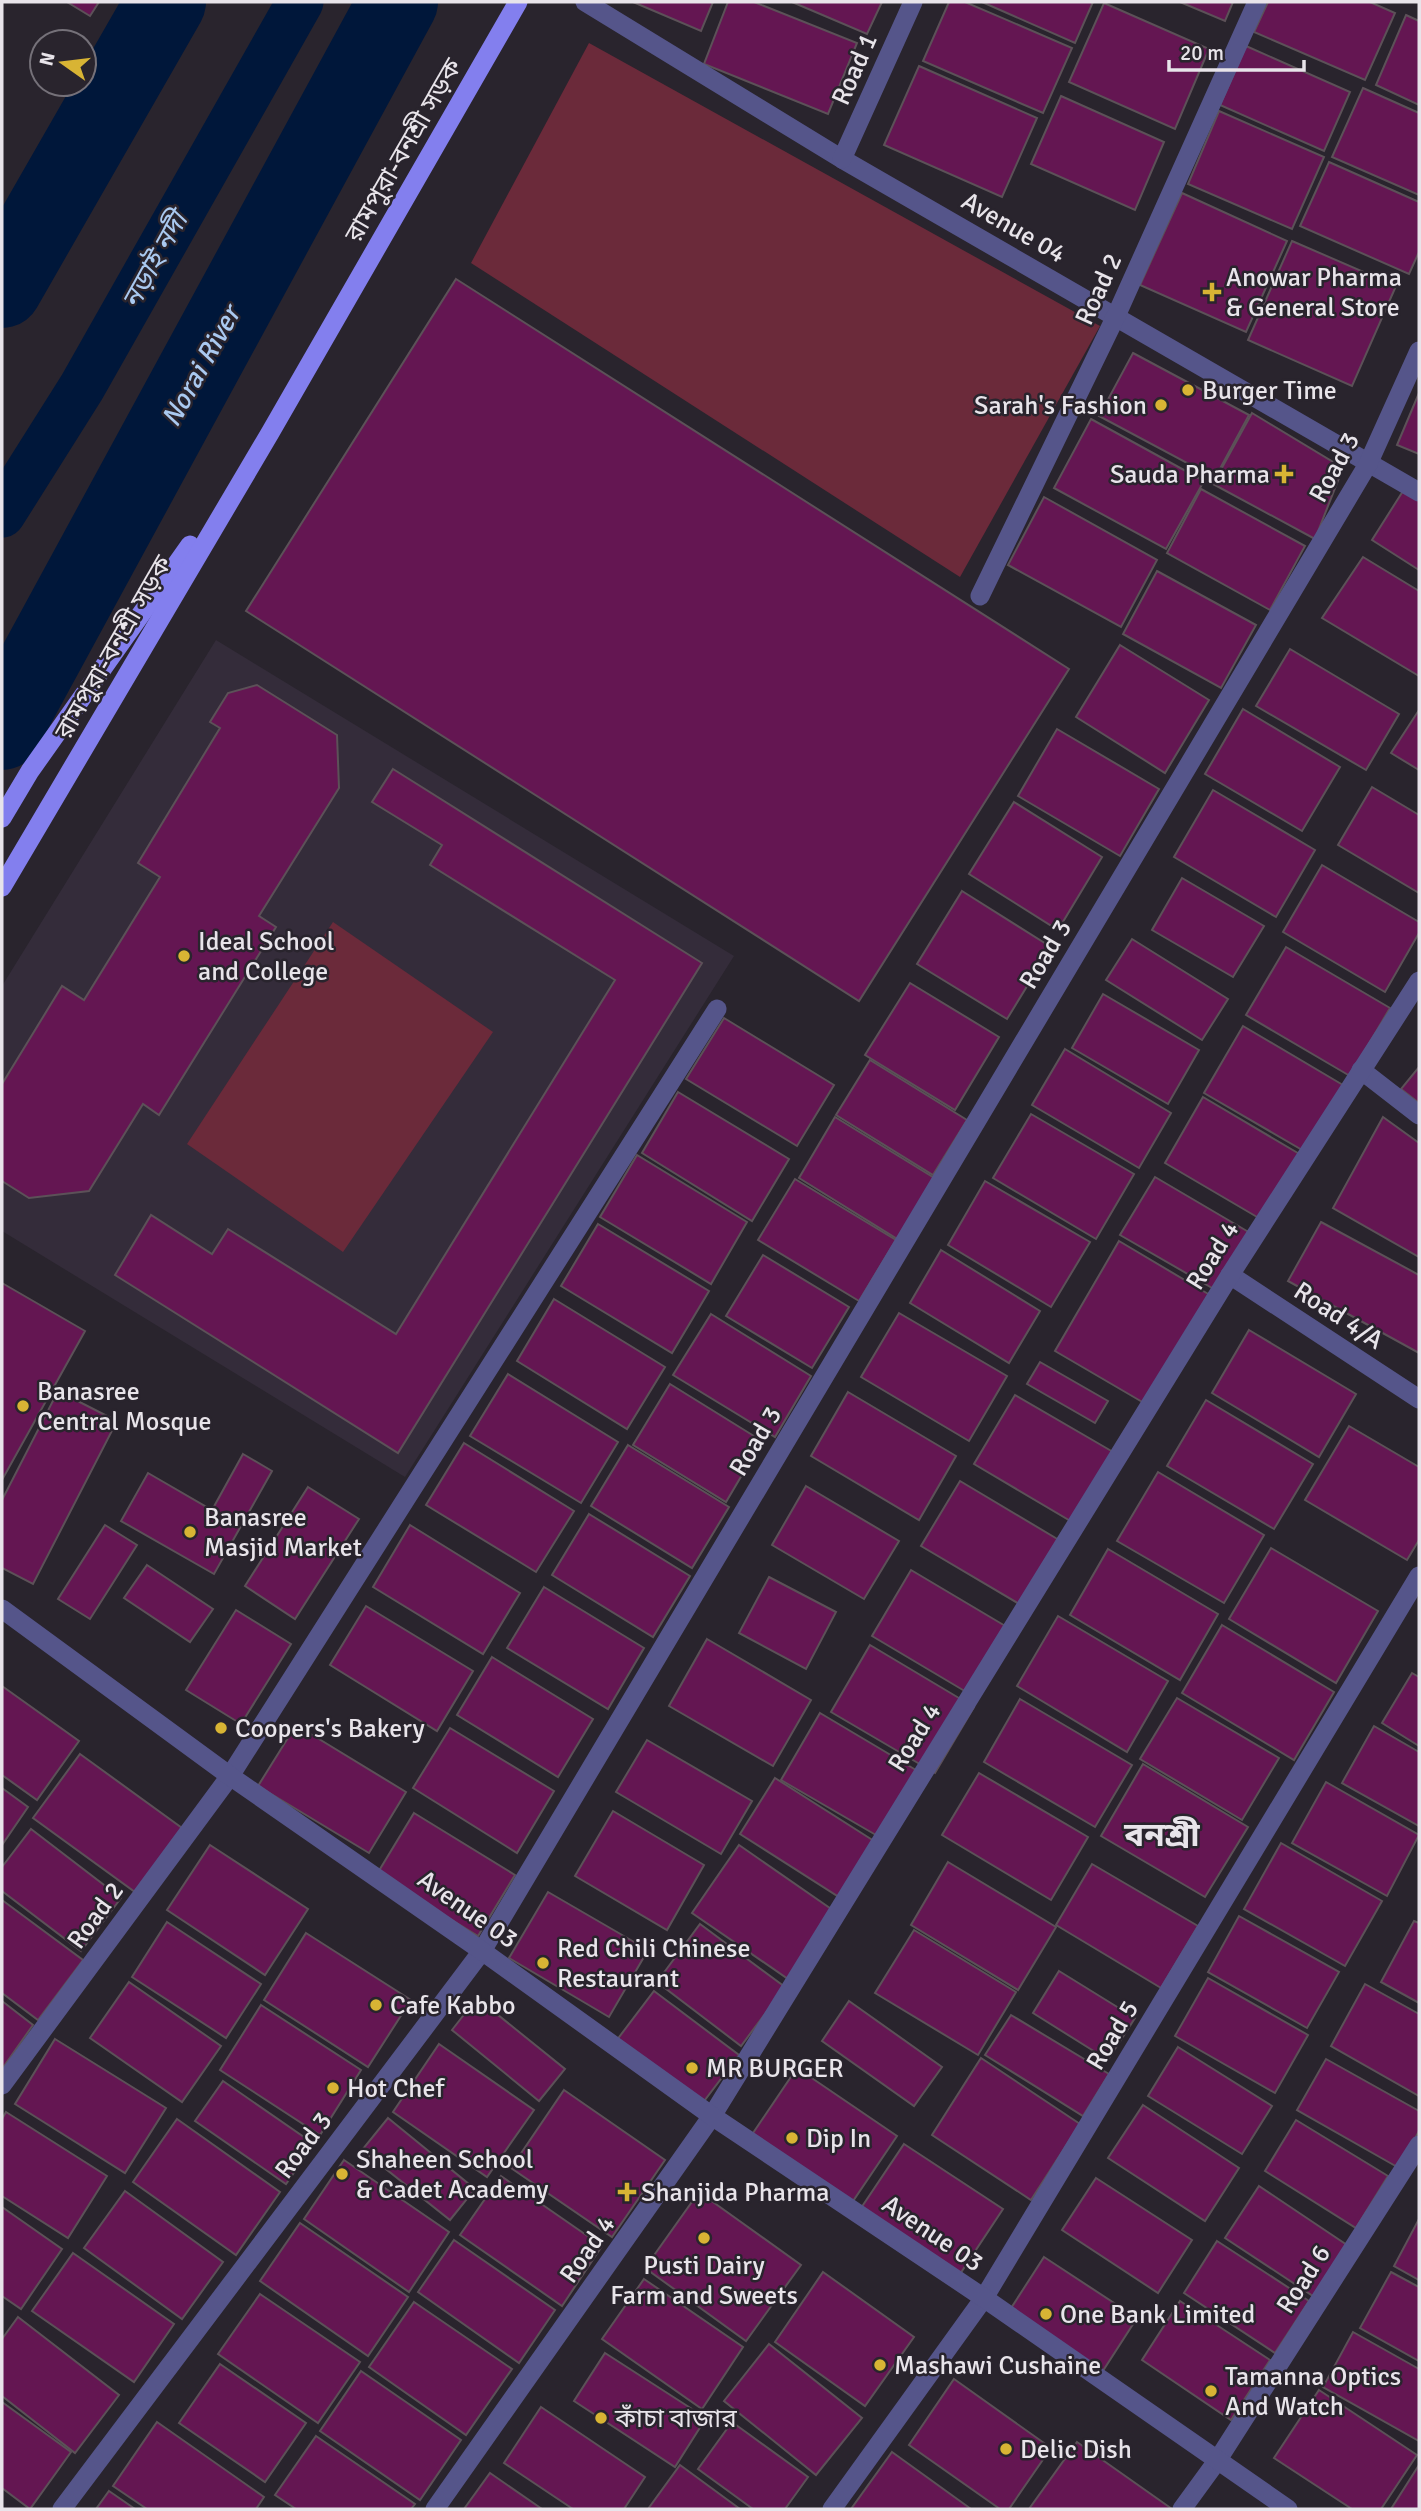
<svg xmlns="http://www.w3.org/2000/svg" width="1421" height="2511" viewBox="0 0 1421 2511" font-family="Signika,'Noto Sans Bengali',sans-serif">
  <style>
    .built { fill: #342c3a; fill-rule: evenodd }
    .green { fill: #6b2a3a }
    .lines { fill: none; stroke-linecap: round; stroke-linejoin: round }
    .canal { stroke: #00173a; stroke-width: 47 }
    .river { stroke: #00173a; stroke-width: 80 }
    .building { fill: #641652; stroke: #5c5158; stroke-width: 2 }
    .minor { stroke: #55558a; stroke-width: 19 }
    .tertiary { stroke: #55558a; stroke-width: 19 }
    .primary { stroke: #837fee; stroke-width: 19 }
    .poi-dot { fill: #d8b434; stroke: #29242d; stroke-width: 2.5 }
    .labels { text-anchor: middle; stroke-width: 5; stroke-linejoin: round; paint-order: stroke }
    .street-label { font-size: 26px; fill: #e8e4ea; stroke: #29242d }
    .poi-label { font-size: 26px; fill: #e8e4ea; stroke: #29242d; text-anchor: start }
    .water-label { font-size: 28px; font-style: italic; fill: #aac9f0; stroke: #29242d }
    .district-label { font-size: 33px; font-weight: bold; fill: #e8e4ea; stroke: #29242d }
  </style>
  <rect width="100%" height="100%" fill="#29242d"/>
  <!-- built -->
  <path class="built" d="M216,640L734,956L405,1477L2,1231V1181L29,1198L89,1191L143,1104L160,1114L275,927L259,916L339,788L336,735L257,685L228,693L210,722L220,728L138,863L160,877L84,1000L62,986L2,1084V986ZM393,769L702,962L398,1452L115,1275L151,1216L212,1254L228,1229L396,1334L615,980L430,865L442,845L372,802Z"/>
  <!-- green -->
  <g class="green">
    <polygon points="589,43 1100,326 960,577 471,263"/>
    <polygon points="333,922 493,1032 343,1252 187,1144"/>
  </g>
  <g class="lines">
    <!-- canal -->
    <polyline class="canal" points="2,514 82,387 300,2"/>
    <!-- river -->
    <g class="river">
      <polyline points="2,288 166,2"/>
      <polyline points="2,730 398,2"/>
    </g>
  </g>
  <!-- building -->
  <g class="building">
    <polygon points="67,2 99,2 90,16"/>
    <polygon points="633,2 713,2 701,31"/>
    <polygon points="728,2 754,2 857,43 828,114 704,64"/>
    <polygon points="792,2 882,2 867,34"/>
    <polygon points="949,2 965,2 1072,48 1043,113 923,61"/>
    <polygon points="982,2 1093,2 1075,43"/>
    <polygon points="1180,2 1233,2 1225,21"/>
    <polygon points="1268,2 1370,2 1395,13 1365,80 1254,32"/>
    <polygon points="1104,3 1209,49 1175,129 1069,82"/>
    <polygon points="1406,15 1419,21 1419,105 1376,85"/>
    <polygon points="1246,46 1350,92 1324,151 1220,105"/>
    <polygon points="919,66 1037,118 1002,197 884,145"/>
    <polygon points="1363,88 1419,113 1419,195 1332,157"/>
    <polygon points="1061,96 1164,142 1135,210 1031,164"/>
    <polygon points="1219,111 1324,157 1292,229 1188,184"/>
    <polygon points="1329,162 1419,202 1419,252 1409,274 1300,226"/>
    <polygon points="1182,193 1287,241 1246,332 1140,285"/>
    <polygon points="1292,241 1396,286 1352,386 1248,340"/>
    <polygon points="456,279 1069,669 859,1001 246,611"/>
    <polygon points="1133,353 1249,415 1215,478 1099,416"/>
    <polygon points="1419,393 1419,454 1397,445"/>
    <polygon points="1252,413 1343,468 1315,539 1213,484"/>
    <polygon points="1091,419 1204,481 1166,549 1054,488"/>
    <polygon points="1201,489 1305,546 1270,610 1167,553"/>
    <polygon points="1403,491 1419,500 1419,570 1372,540"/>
    <polygon points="1044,497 1157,560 1121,627 1008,565"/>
    <polygon points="1363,557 1419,591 1419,676 1322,618"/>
    <polygon points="1157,571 1256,625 1221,688 1123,634"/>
    <polygon points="1120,645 1209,700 1165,773 1076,717"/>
    <polygon points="1290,649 1399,714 1366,770 1256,706"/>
    <polygon points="257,685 337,735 339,788 259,916 276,927 159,1115 143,1104 89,1191 29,1198 2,1181 2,1084 62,986 84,1000 160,877 138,863 220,728 210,722 228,693"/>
    <polygon points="1243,709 1340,767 1302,831 1205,774"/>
    <polygon points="1419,710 1419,770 1391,753"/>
    <polygon points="1057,729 1159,789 1120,856 1018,796"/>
    <polygon points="393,769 702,963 398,1453 115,1275 151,1215 212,1254 228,1229 396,1334 615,980 430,865 442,845 372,802"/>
    <polygon points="1372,787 1419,815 1419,893 1338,845"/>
    <polygon points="1213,790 1315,850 1276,917 1174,857"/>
    <polygon points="1014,802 1102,857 1058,930 969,874"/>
    <polygon points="1322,865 1419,922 1419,933 1385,992 1283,932"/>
    <polygon points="1182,878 1264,926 1233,977 1152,930"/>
    <polygon points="962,891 1051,947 1007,1019 917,964"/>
    <polygon points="1132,939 1228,999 1202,1040 1106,980"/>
    <polygon points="1286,947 1390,1008 1350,1076 1246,1015"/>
    <polygon points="910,983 999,1037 955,1110 865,1055"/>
    <polygon points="1103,994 1199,1050 1168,1104 1072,1048"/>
    <polygon points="724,1018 834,1085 797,1146 686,1079"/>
    <polygon points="1243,1026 1348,1088 1309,1154 1204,1093"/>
    <polygon points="1065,1049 1171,1113 1139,1168 1032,1105"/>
    <polygon points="870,1060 967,1120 933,1175 836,1115"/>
    <polygon points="1419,1067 1419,1103 1401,1089"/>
    <polygon points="678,1092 789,1159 752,1221 642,1153"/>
    <polygon points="1203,1097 1308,1159 1269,1224 1165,1163"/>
    <polygon points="1031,1114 1134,1174 1096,1239 993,1178"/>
    <polygon points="835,1117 936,1179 899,1240 799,1178"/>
    <polygon points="1383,1117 1419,1143 1419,1257 1333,1208"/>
    <polygon points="637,1155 747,1222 711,1284 600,1217"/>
    <polygon points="1155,1177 1252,1234 1219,1292 1120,1235"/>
    <polygon points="795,1179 896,1240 859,1301 758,1240"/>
    <polygon points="985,1181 1090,1242 1051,1307 948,1245"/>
    <polygon points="1321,1222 1419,1275 1419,1353 1288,1281"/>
    <polygon points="598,1224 709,1291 672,1353 561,1286"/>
    <polygon points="1119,1241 1220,1301 1156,1410 1055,1351"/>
    <polygon points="941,1250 1040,1311 1009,1363 910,1303"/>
    <polygon points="763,1255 849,1307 812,1368 726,1316"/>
    <polygon points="2,1283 85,1331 2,1480"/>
    <polygon points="554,1299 665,1367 627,1429 517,1361"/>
    <polygon points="899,1313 1007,1376 969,1441 861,1377"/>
    <polygon points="711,1314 811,1376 775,1437 673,1375"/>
    <polygon points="1249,1330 1356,1394 1319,1457 1212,1393"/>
    <polygon points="1040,1362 1108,1401 1095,1423 1027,1384"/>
    <polygon points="508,1374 618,1442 581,1503 470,1436"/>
    <polygon points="670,1384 762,1441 726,1502 633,1445"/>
    <polygon points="58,1391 117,1421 33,1584 2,1568 2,1500"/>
    <polygon points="848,1392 956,1456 919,1520 811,1456"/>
    <polygon points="1015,1395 1120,1456 1079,1526 974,1464"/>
    <polygon points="1206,1400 1313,1464 1274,1529 1167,1466"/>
    <polygon points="1349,1426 1419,1467 1419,1540 1407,1560 1305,1500"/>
    <polygon points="464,1443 574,1511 536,1572 426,1505"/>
    <polygon points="628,1445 729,1507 692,1568 591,1506"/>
    <polygon points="243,1454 272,1471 214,1574 121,1521 148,1473 212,1510"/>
    <polygon points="1158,1472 1264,1535 1224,1603 1117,1541"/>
    <polygon points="960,1481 1064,1543 1026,1608 921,1546"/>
    <polygon points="806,1486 899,1541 864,1599 772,1545"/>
    <polygon points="308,1487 359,1519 295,1619 245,1586"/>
    <polygon points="589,1514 690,1576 653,1637 552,1575"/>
    <polygon points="105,1525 137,1545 90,1619 58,1599"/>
    <polygon points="410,1525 520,1593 483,1654 373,1587"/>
    <polygon points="1271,1548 1378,1611 1336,1683 1229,1619"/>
    <polygon points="1108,1549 1218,1614 1180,1680 1070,1615"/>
    <polygon points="147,1565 213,1609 190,1642 124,1598"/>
    <polygon points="911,1570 1012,1630 973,1696 872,1636"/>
    <polygon points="769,1577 836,1612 806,1669 739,1633"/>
    <polygon points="544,1587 644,1648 608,1709 507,1648"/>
    <polygon points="366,1606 473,1671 437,1731 330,1665"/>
    <polygon points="236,1610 291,1644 241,1724 186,1690"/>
    <polygon points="1058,1616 1168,1681 1127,1752 1017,1686"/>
    <polygon points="1222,1625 1334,1692 1294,1760 1182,1693"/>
    <polygon points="707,1639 811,1700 773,1766 669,1706"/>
    <polygon points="870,1645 974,1707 935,1773 831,1712"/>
    <polygon points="492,1657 593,1719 558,1777 457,1715"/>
    <polygon points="1412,1673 1419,1677 1419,1746 1382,1723"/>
    <polygon points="2,1686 79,1741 37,1800 2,1775"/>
    <polygon points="1177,1698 1279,1758 1242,1820 1140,1759"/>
    <polygon points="1020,1699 1132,1765 1095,1827 984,1762"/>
    <polygon points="820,1713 926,1776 888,1842 781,1780"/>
    <polygon points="296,1725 406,1792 369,1853 258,1786"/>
    <polygon points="1374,1726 1419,1752 1419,1826 1342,1783"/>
    <polygon points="450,1728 554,1791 517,1853 413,1788"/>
    <polygon points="647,1740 752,1801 721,1854 616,1792"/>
    <polygon points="80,1754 182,1828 135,1892 33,1818"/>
    <polygon points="1143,1764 1248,1827 1205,1897 1101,1836"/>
    <polygon points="979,1773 1088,1837 1051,1900 942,1835"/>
    <polygon points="775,1778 874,1841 839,1897 740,1834"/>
    <polygon points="1326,1782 1419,1835 1387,1896 1292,1843"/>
    <polygon points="2,1788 28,1807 2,1845"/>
    <polygon points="613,1811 704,1865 667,1930 575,1876"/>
    <polygon points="414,1813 515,1875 478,1936 377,1874"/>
    <polygon points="31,1829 121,1898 81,1951 2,1891 2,1867"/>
    <polygon points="1281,1843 1382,1901 1345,1966 1244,1909"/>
    <polygon points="210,1845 308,1909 265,1975 167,1910"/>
    <polygon points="739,1845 837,1913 791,1981 692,1913"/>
    <polygon points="948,1862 1056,1927 1018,1990 911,1925"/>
    <polygon points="1092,1864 1198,1926 1161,1988 1056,1925"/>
    <polygon points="548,1892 648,1950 609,2017 509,1958"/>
    <polygon points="2,1900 83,1960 38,2020 2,1993"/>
    <polygon points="1239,1916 1339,1972 1307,2028 1208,1972"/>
    <polygon points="1414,1921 1419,1923 1419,2003 1381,1982"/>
    <polygon points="167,1922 261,1984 226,2038 132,1977"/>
    <polygon points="700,1924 785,1987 741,2046 657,1982"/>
    <polygon points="914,1930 1016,1992 978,2055 875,1993"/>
    <polygon points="306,1933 411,2000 368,2067 264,2000"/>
    <polygon points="1059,1971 1135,2018 1108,2060 1033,2013"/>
    <polygon points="1208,1978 1308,2035 1275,2093 1175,2036"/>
    <polygon points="129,1982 221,2046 182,2102 90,2038"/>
    <polygon points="1365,1984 1419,2014 1419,2096 1331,2046"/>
    <polygon points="654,1991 739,2055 695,2113 610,2049"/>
    <polygon points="477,1998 565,2069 539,2101 452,2030"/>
    <polygon points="2,2001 33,2025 2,2069"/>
    <polygon points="849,2001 942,2067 914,2106 822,2041"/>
    <polygon points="261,2005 361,2070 320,2135 220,2070"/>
    <polygon points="1011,2015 1109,2074 1083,2116 985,2055"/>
    <polygon points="55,2039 166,2108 125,2173 15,2104"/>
    <polygon points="439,2044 534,2110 487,2177 393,2112"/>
    <polygon points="1178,2047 1272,2106 1242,2154 1148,2096"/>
    <polygon points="981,2058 1080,2124 1031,2200 932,2135"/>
    <polygon points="1326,2059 1419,2111 1419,2131 1399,2168 1297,2110"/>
    <polygon points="797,2068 897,2136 851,2204 751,2136"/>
    <polygon points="223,2081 314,2144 286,2184 195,2121"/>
    <polygon points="564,2090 665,2160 612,2237 511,2168"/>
    <polygon points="1143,2105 1239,2168 1205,2221 1108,2158"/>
    <polygon points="6,2112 107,2176 68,2238 2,2196 2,2119"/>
    <polygon points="388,2118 475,2189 450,2220 362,2150"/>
    <polygon points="177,2119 280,2192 236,2255 133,2182"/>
    <polygon points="1296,2120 1388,2176 1356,2228 1265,2171"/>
    <polygon points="904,2144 1003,2209 952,2286 853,2220"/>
    <polygon points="344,2160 449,2232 409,2292 304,2219"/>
    <polygon points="501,2176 602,2246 562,2306 460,2235"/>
    <polygon points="1096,2178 1192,2240 1158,2293 1062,2230"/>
    <polygon points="1259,2186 1350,2247 1316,2298 1225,2238"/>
    <polygon points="125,2191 223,2262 182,2319 84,2248"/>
    <polygon points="699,2192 801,2265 746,2341 645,2268"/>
    <polygon points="2,2207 62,2249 21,2309 2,2296"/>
    <polygon points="1419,2219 1419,2280 1394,2266"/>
    <polygon points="300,2223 408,2297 368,2356 260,2281"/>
    <polygon points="454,2240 555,2310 519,2363 418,2292"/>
    <polygon points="1217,2241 1309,2301 1275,2353 1184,2293"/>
    <polygon points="73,2253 174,2324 134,2382 32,2311"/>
    <polygon points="1044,2257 1137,2318 1097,2380 1004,2319"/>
    <polygon points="823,2272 914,2337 865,2406 775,2342"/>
    <polygon points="1391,2272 1419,2287 1419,2361 1360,2328"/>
    <polygon points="644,2279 743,2347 702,2409 602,2339"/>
    <polygon points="260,2294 360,2362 318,2423 218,2354"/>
    <polygon points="1180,2301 1270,2360 1231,2420 1142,2360"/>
    <polygon points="414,2302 512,2369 466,2435 369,2367"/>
    <polygon points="18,2317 119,2395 75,2453 2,2396 2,2339"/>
    <polygon points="1353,2332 1419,2369 1419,2441 1323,2387"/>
    <polygon points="769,2344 862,2418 816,2475 724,2401"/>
    <polygon points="605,2353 706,2418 675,2467 574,2401"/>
    <polygon points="220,2364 306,2423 265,2482 179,2423"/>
    <polygon points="361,2371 461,2440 420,2500 320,2431"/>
    <polygon points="954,2379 1051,2448 1009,2509 1000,2509 909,2445"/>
    <polygon points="1319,2390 1417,2455 1381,2509 1352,2509 1274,2458"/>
    <polygon points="2,2402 71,2452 30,2509 2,2488"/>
    <polygon points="541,2407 645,2477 624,2509 573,2509 504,2463"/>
    <polygon points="157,2422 264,2497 256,2509 147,2509 113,2486"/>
    <polygon points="732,2422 808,2477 785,2509 753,2509 698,2469"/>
    <polygon points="316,2436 415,2504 411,2509 296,2509 275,2495"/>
    <polygon points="1077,2442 1172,2509 1029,2509"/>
    <polygon points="892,2452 971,2509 851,2509"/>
    <polygon points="680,2465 740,2509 648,2509"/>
    <polygon points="1419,2465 1419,2509 1391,2509"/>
    <polygon points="490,2473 542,2509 464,2509"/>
    <polygon points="109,2491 135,2509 96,2509"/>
  </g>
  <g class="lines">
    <!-- minor -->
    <g class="minor">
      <polyline points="585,2 842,159 1419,492"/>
      <polyline points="842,159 913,2"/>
      <polyline points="980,596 1116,316 1257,2"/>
      <polyline points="1361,1070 1419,1115"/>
      <polyline points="1230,1275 1419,1399"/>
      <polyline points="2,2085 230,1776 717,1009"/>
      <polyline points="62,2509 482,1951 1368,464 1419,351"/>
      <polyline points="435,2509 712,2116 1230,1275 1419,981"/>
      <polyline points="832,2509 984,2298 1419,1576"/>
      <polyline points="1182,2509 1217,2461 1419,2145"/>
    </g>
    <!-- tertiary -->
    <polyline class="tertiary" points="2,1609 230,1776 482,1951 712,2116 984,2298 1288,2509"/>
    <!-- primary -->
    <g class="primary">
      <polyline points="2,818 30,771 190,545"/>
      <polyline points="2,887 270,433 518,2"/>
    </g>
  </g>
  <!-- markers -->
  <g class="poi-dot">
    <path d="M1208.5 281.5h7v7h7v7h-7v7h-7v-7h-7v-7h7z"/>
    <circle cx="1188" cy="390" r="7"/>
    <circle cx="1161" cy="405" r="7"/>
    <path d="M1280.5 463.5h7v7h7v7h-7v7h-7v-7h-7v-7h7z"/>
    <circle cx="184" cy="956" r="7"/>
    <circle cx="23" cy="1406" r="7"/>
    <circle cx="190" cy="1532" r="7"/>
    <circle cx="221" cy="1728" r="7"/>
    <circle cx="543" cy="1963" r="7"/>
    <circle cx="376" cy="2005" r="7"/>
    <circle cx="692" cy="2068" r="7"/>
    <circle cx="333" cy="2088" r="7"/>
    <circle cx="792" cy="2138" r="7"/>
    <circle cx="342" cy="2174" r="7"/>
    <path d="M623.5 2181.5h7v7h7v7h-7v7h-7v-7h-7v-7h7z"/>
    <circle cx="704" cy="2238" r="7"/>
    <circle cx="1046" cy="2314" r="7"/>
    <circle cx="880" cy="2365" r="7"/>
    <circle cx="1211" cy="2391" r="7"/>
    <circle cx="601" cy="2418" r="7"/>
    <circle cx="1006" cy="2449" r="7"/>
  </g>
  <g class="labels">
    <!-- street labels -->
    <g class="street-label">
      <text transform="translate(854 69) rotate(-66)" y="9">Road 1</text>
      <text transform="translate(403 150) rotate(-60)" y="9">রামপুরা-বনশ্রী সড়ক</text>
      <text transform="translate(1014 227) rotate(30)" y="9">Avenue 04</text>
      <text transform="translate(1098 289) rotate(-65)" y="9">Road 2</text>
      <text transform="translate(1334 467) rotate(-61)" y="9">Road 3</text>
      <text transform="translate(113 647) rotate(-60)" y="9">রামপুরা-বনশ্রী সড়ক</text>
      <text transform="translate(1045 954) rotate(-59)" y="9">Road 3</text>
      <text transform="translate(1212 1255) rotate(-58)" y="9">Road 4</text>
      <text transform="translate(1339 1315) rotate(33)" y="9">Road 4/A</text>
      <text transform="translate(755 1441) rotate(-59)" y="9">Road 3</text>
      <text transform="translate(914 1737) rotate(-58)" y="9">Road 4</text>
      <text transform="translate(468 1909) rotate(35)" y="9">Avenue 03</text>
      <text transform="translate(95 1915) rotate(-54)" y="9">Road 2</text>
      <text transform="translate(1112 2035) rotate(-59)" y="9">Road 5</text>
      <text transform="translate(303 2145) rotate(-53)" y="9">Road 3</text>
      <text transform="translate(933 2233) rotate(34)" y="9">Avenue 03</text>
      <text transform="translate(587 2249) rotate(-55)" y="9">Road 4</text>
      <text transform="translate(1303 2279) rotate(-57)" y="9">Road 6</text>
    </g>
    <!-- poi labels -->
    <g class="poi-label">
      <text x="1226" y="286">Anowar Pharma<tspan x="1226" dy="30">&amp; General Store</tspan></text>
      <text x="1202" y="399">Burger Time</text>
      <text x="1147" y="414" text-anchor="end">Sarah's Fashion</text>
      <text x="1270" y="483" text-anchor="end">Sauda Pharma</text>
      <text x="198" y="950">Ideal School<tspan x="198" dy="30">and College</tspan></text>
      <text x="37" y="1400">Banasree<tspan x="37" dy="30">Central Mosque</tspan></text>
      <text x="204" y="1526">Banasree<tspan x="204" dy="30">Masjid Market</tspan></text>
      <text x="235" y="1737">Coopers's Bakery</text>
      <text x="557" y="1957">Red Chili Chinese<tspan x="557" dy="30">Restaurant</tspan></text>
      <text x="390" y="2014">Cafe Kabbo</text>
      <text x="706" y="2077">MR BURGER</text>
      <text x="347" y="2097">Hot Chef</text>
      <text x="806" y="2147">Dip In</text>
      <text x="356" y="2168">Shaheen School<tspan x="356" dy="30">&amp; Cadet Academy</tspan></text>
      <text x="641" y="2201">Shanjida Pharma</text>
      <text x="704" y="2274" text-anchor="middle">Pusti Dairy<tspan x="704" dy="30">Farm and Sweets</tspan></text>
      <text x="1060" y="2323">One Bank Limited</text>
      <text x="894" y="2374">Mashawi Cushaine</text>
      <text x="1225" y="2385">Tamanna Optics<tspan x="1225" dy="30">And Watch</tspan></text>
      <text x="615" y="2427">কাঁচা বাজার</text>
      <text x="1020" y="2458">Delic Dish</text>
    </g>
    <!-- water labels -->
    <g class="water-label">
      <text transform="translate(154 260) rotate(-61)" y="10">নড়াই নদী</text>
      <text transform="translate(200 366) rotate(-61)" y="10">Norai River</text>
    </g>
    <!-- district labels -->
    <g class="district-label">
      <text x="1162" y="1846">বনশ্রী</text>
    </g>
  </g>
  <!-- border -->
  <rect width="1421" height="2511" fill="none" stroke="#e8e4ea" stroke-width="7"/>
  <!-- north arrow -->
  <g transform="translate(63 63) rotate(284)"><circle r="33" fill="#29242d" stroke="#757179" stroke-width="2"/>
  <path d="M0-5L12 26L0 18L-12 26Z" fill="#d8b434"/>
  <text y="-10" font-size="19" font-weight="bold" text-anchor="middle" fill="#e8e4ea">N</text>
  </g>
  <!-- scale -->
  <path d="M1169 60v10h135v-10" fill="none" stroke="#e8e4ea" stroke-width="3.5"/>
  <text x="1180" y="60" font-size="21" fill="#e8e4ea" stroke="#29242d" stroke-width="5" paint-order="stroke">20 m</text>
</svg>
